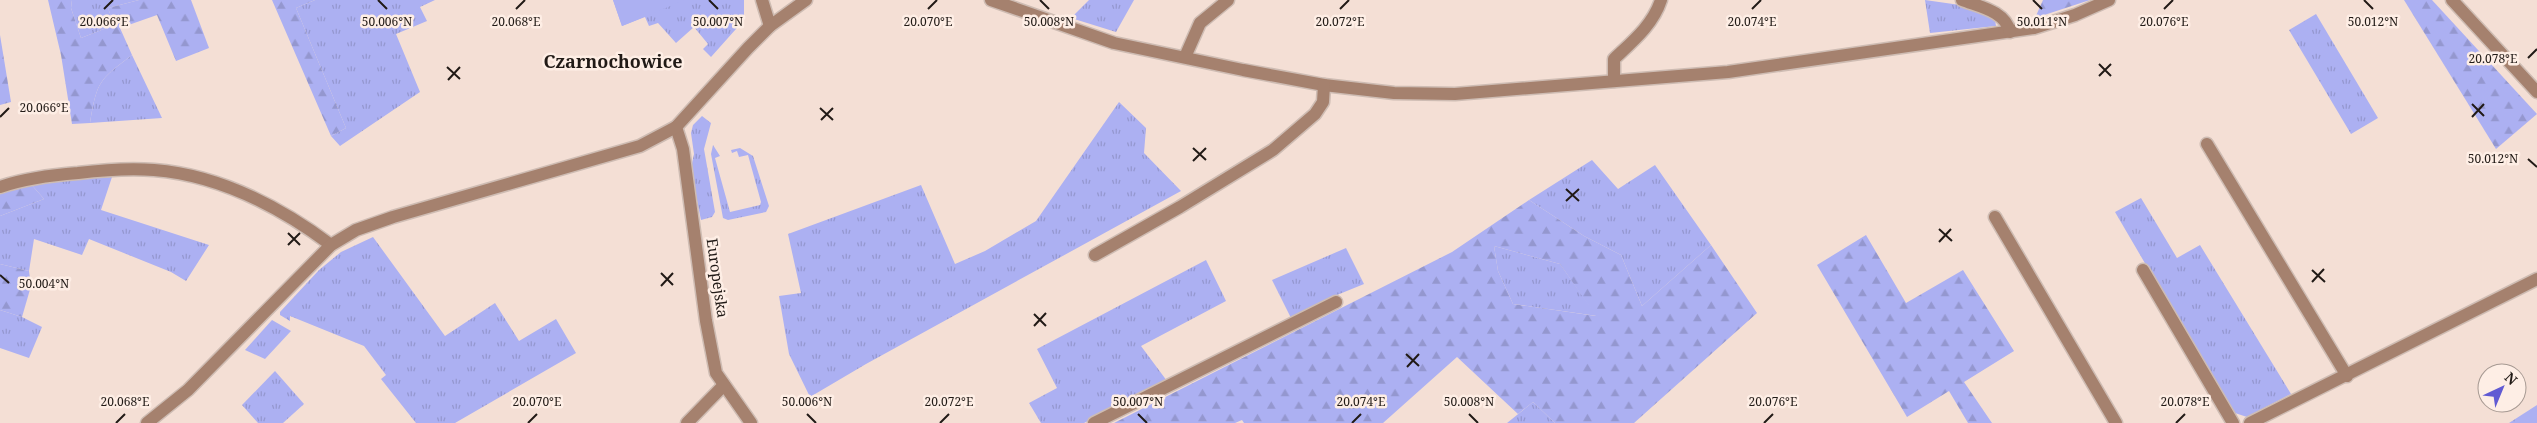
<svg xmlns="http://www.w3.org/2000/svg" width="2537" height="423" viewBox="0 0 2537 423" font-family="'Noto Serif',serif">
  <style>
    .grass { fill: url(#grass-tufts) }
    .forest { fill: url(#forest-firs); fill-rule: evenodd }
    .pitch { fill: #acb0f2 }
    .lines { fill: none; stroke-linecap: round; stroke-linejoin: round }
    .minor-casing { stroke: #cebcb3; stroke-width: 15 }
    .minor { stroke: #a5816e; stroke-width: 12 }
    .ticks { fill: none; stroke: #211a16; stroke-width: 2 }
    .labels { text-anchor: middle; stroke-width: 5; stroke-linejoin: round; paint-order: stroke }
    .street-label { font-size: 15px; fill: #211a16; stroke: #feeee5 }
    .quarter-label { font-size: 18px; font-weight: bold; fill: #211a16; stroke: #feeee5 }
    .ticks-label { font-size: 12px; text-anchor: middle; fill: #211a16; stroke: #feeee5; stroke-width: 5; stroke-linejoin: round; paint-order: stroke }
  </style>
  <defs>
    <pattern id="grass-tufts" width="24" height="20" patternUnits="userSpaceOnUse" patternTransform="scale(1.25)"><rect width="24" height="20" fill="#acb0f2"/><path d="M3 7l-1-3M5 7V3M7 7l1-3M15 17l-1-3M17 17v-4M19 17l1-3" fill="none" stroke="#9497cf"/></pattern>
    <pattern id="forest-firs" width="22" height="20" patternUnits="userSpaceOnUse" patternTransform="scale(1.25)"><rect width="22" height="20" fill="#acb0f2"/><path d="M5 1l3.5 6h-7zM16 11l3.5 6h-7z" fill="#9497cf"/></pattern>
  </defs>
  <rect width="100%" height="100%" fill="#f4dfd5"/>
  <!-- grass -->
  <g class="grass">
    <polygon points="72,0 139,0 108,8 114,25 81,38 71,8"/>
    <polygon points="315,0 435,0 420,7 427,21 396,34 420,92 340,146 331,136 346,128 296,8"/>
    <polygon points="613,0 744,0 744,20 711,57 703,49 708,44 694,27 676,43 658,23 649,26 645,17 622,26"/>
    <polygon points="1089,0 1134,0 1116,32 1071,18"/>
    <polygon points="1925,0 1967,6 1995,20 1996,26 1930,33"/>
    <polygon points="2316,14 2378,118 2351,134 2289,30"/>
    <path d="M132,55L162,118L90,123C97,81 99,80 132,55Z"/>
    <polygon points="1119,102 1146,128 1144,153 1181,191 866,364 810,397 789,354 779,296 801,293 788,234 921,185 955,264 985,251 1036,221"/>
    <polygon points="702,116 711,123 704,149 715,212 712,217 701,220 694,186 691,168 694,154 691,133 693,125"/>
    <polygon points="713,145 720,156 715,158 730,212 760,205 761,202 748,155 739,157 737,151 732,153 731,150 740,148 753,156 769,206 766,212 728,220 723,218 711,154"/>
    <polygon points="1592,160 1618,189 1655,165 1711,245 1642,306 1621,255 1584,236 1529,200"/>
    <polygon points="112,177 101,210 209,245 186,281 171,272 89,239 82,255 34,239 29,271 0,264 0,216 44,199 31,184 48,180"/>
    <polygon points="2141,198 2177,258 2200,245 2291,394 2247,417 2232,412 2115,212"/>
    <polygon points="373,237 445,336 495,303 519,341 556,319 576,353 455,423 416,423 381,379 386,375 364,346 290,316 290,321 280,315 280,312 319,270 341,252"/>
    <polygon points="1494,246 1560,264 1597,316 1513,304 1498,271"/>
    <polygon points="1346,248 1364,284 1337,295 1291,318 1272,280"/>
    <polygon points="1206,260 1226,301 1141,346 1167,381 1084,423 1041,423 1029,403 1057,388 1037,349"/>
    <polygon points="0,310 22,317 42,327 29,358 0,348"/>
    <polygon points="272,320 291,331 265,359 245,350"/>
    <polygon points="275,371 304,404 283,423 258,423 242,405"/>
    <polygon points="1533,402 1555,423 1507,423"/>
    <polygon points="2537,405 2537,423 2509,423"/>
  </g>
  <!-- forest -->
  <g class="forest">
    <path d="M48,0H72L71,8L81,38L114,25L108,8L139,0H191L209,48L176,61L157,15L120,28L132,55C99,80 97,81 90,123L72,124L61,55Z"/>
    <polygon points="272,0 315,0 296,8 346,128 331,136"/>
    <polygon points="2043,0 2090,0 2035,18"/>
    <polygon points="2404,0 2432,0 2537,114 2496,149"/>
    <polygon points="0,35 11,102 0,105"/>
    <polygon points="31,184 44,199 0,216 0,193"/>
    <path d="M1529,200L1584,236L1621,255L1642,306L1711,245L1757,313L1634,423H1555L1533,402L1518,414L1457,357L1383,423H1244L1242,420L1235,423H1114L1452,252ZM1494,246L1560,264L1596,316L1513,304L1498,271Z"/>
    <polygon points="1866,235 1906,303 1963,270 2014,351 1964,382 1992,423 1968,423 1949,391 1907,417 1817,265"/>
    <polygon points="0,264 29,271 31,286 22,317 0,310"/>
  </g>
  <!-- pitch -->
  <polygon class="pitch" points="613,0 685,0 622,26"/>
  <g class="lines">
    <defs>
      <g id="minor">
        <polyline points="762,0 770,26"/>
        <polyline points="991,0 1114,43 1243,70 1324,85 1394,93 1455,94 1728,72 2034,28 2075,15 2109,0"/>
        <path d="M1962,0C1980,7 2005,11 2010,32"/>
        <polyline points="2452,0 2537,92"/>
        <polyline points="1185,57 1200,23 1228,0"/>
        <path d="M1614,81V59C1632,42 1653,25 1661,0"/>
        <polyline points="676,127 683,149 706,321 716,373 751,423"/>
        <polyline points="2207,144 2347,376"/>
        <path d="M0,187C26,178 51,175 78,173C103,170 129,168 154,170C218,175 280,207 331,245"/>
        <polyline points="1995,217 2116,423"/>
        <polyline points="1095,255 1180,207 1273,150 1315,114 1323,102 1324,85"/>
        <polyline points="2143,270 2233,423"/>
        <polyline points="147,423 188,390 331,245 356,230 393,217 640,146 676,127 748,48 770,26 806,0"/>
        <polyline points="687,423 724,385"/>
        <polyline points="1094,423 1336,302"/>
        <polyline points="2250,423 2537,279"/>
      </g>
    </defs>
    <!-- minor casing -->
    <use href="#minor" class="minor-casing"/>
    <!-- minor -->
    <use href="#minor" class="minor"/>
  </g>
  <!-- ticks -->
  <path class="ticks" d="M378,0L387,9M709,0L718,9M1040,0L1049,9M2033,0L2042,9M2364,0L2373,9M104,9L113,0M516,9L525,0M928,9L937,0M1340,9L1349,0M1752,9L1761,0M2164,9L2173,0M2528,58L2537,49M2099,64L2111,76M447,67L460,79M2099,76L2111,64M448,80L460,67M2472,104L2484,116M820,108L833,120M0,117L9,108M2472,117L2484,104M821,120L833,108M1193,148L1206,160M2528,159L2537,167M1193,161L1206,148M1566,189L1579,201M1566,201L1579,189M1939,229L1952,241M288,233L300,245M1939,242L1951,229M288,245L300,233M2312,270L2325,282M661,273L673,285M0,275L9,283M2312,282L2324,269M661,286L673,273M1034,314L1046,326M1034,326L1046,313M1406,354L1419,366M1407,367L1419,354M807,414L816,423M1138,414L1147,423M1469,414L1478,423M116,423L125,414M528,423L537,414M940,423L949,414M1352,423L1361,414M1764,423L1773,414M2176,423L2185,414"/>
  <g class="labels">
    <!-- street labels -->
    <g class="street-label">
      <text transform="translate(717 278) rotate(82)" y="5">Europejska</text>
    </g>
    <!-- quarter labels -->
    <g class="quarter-label">
      <text x="613" y="68">Czarnochowice</text>
    </g>
  </g>
  <g class="ticks-label">
    <text x="387" y="26">50.006°N</text>
    <text x="718" y="26">50.007°N</text>
    <text x="1049" y="26">50.008°N</text>
    <text x="2042" y="26">50.011°N</text>
    <text x="2373" y="26">50.012°N</text>
    <text x="1752" y="26">20.074°E</text>
    <text x="104" y="26">20.066°E</text>
    <text x="516" y="26">20.068°E</text>
    <text x="928" y="26">20.070°E</text>
    <text x="1340" y="26">20.072°E</text>
    <text x="2164" y="26">20.076°E</text>
    <text x="2493" y="63">20.078°E</text>
    <text x="44" y="112">20.066°E</text>
    <text x="2493" y="163">50.012°N</text>
    <text x="44" y="288">50.004°N</text>
    <text x="125" y="406">20.068°E</text>
    <text x="537" y="406">20.070°E</text>
    <text x="949" y="406">20.072°E</text>
    <text x="1361" y="406">20.074°E</text>
    <text x="1773" y="406">20.076°E</text>
    <text x="2185" y="406">20.078°E</text>
    <text x="807" y="406">50.006°N</text>
    <text x="1138" y="406">50.007°N</text>
    <text x="1469" y="406">50.008°N</text>
  </g>
  <!-- north arrow -->
  <g transform="translate(2502 388) rotate(44)"><circle r="24" fill="#feeee5" stroke="#a69992"/>
  <path d="M0-4L9 19L0 12L-9 19Z" fill="#615ad3"/>
  <text y="-8" font-size="14" font-weight="bold" text-anchor="middle" fill="#211a16">N</text>
  </g>
</svg>
